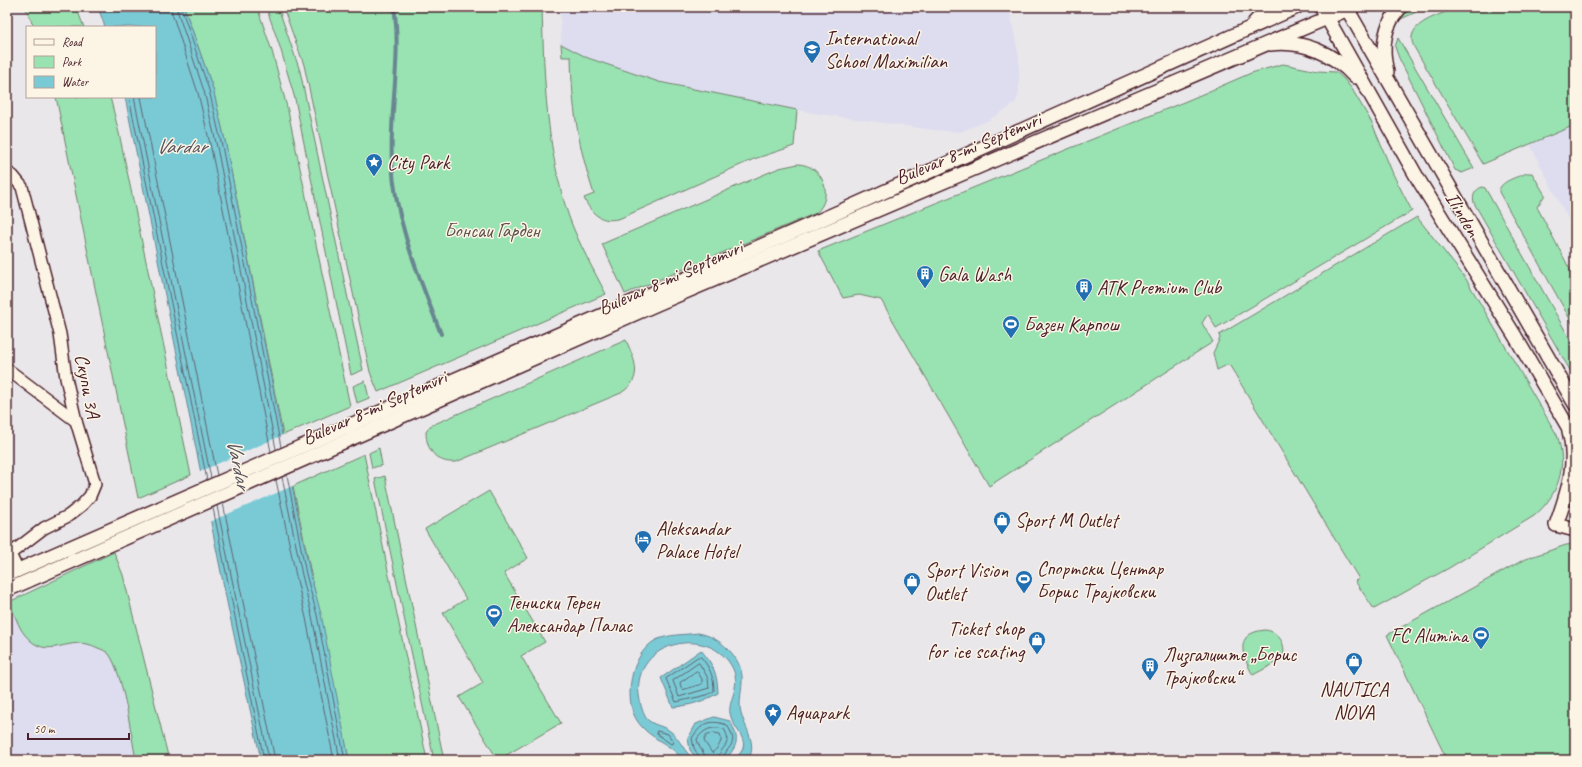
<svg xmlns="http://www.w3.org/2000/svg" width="1582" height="767" viewBox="0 0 1582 767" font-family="Caveat,sans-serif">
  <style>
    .built { fill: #ddddef }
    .green { fill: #99e2b1; stroke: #72806e }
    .water { fill: #7acad5; stroke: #678691 }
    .pier { fill: #eae7eb }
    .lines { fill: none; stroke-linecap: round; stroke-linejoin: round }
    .shore { stroke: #5d636f; stroke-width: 1 }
    .stream { stroke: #678691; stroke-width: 4 }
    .minor-casing { stroke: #4a1f2b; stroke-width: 14 }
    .tertiary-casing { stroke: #4a1f2b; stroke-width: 16 }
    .minor { stroke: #fcf5e5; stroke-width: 11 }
    .tertiary { stroke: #fcf5e5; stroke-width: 13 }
    .labels { text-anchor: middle; stroke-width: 3; stroke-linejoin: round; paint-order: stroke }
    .poi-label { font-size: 20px; fill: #4a1f2b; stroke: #fcf5e5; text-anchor: start }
    .street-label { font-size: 20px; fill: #4a1f2b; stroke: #fcf5e5 }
    .park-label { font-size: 20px; fill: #5e504c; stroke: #fcf5e5 }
    .water-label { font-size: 21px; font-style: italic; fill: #58525e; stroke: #fcf5e5 }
  </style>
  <rect width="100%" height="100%" fill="#eae7eb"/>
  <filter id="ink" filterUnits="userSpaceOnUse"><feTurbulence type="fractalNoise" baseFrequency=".025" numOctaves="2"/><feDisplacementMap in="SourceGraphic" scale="8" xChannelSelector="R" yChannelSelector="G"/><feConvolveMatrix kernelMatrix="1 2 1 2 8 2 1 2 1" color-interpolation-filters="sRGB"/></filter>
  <g filter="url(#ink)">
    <!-- built -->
    <g class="built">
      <polygon points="560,7 1009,7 1019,57 1019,94 1016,102 1007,109 987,121 960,132 933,130 813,113 659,82 588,58 561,44"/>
      <polygon points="1575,125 1575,233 1530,145"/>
      <polygon points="114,552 123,575 169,760 7,760 7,603"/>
    </g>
    <!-- green -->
    <g class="green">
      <polygon points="25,7 76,7 84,27 34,27"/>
      <polygon points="184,7 257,7 272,51 288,111 350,406 283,435 226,145 213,89"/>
      <polygon points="266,7 278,7 300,71 363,370 351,375 295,99 280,47"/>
      <path d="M283,7H542C544,79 546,149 569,217C579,244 593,269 606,294L378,392L370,372L304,65Z"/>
      <polygon points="1411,7 1427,7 1401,19 1403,15"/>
      <path d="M1459,7H1575V125L1483,164L1414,47C1402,23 1443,14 1459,7Z"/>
      <polygon points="1398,38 1474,168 1462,173 1455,170 1399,58 1395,47"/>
      <path d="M561,44L588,58L659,82L797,110L794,146L754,159L621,218C602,224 591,214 584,198L594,194C578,146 572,107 571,57H562Z"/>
      <polygon points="1283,64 1318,71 1336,72 1344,79 1352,89 1372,123 1393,174 1412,211 1216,328 1208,314 1202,323 1213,342 989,486 881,300 859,295 843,298 818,251 1191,99 1251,73"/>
      <polygon points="56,97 110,97 119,133 191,475 138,498"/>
      <path d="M798,164C823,165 835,196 816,213L625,294L602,244L779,168Z"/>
      <path d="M1527,173H1532L1545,195L1537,207L1575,279V328L1499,192C1499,181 1518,177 1527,173Z"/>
      <path d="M1482,187L1485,188L1489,195L1575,348V379L1474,203C1472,195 1475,190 1482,187Z"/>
      <path d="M1417,217L1466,279L1557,435C1568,466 1559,495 1534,516L1449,568L1374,609L1355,581L1359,579L1230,366L1227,365L1217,370L1213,353L1220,338L1219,335Z"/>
      <path d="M626,340C635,361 644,378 621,393L456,462C437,464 426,450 426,432L430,426Z"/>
      <polygon points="365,381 369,398 357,403 353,386"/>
      <polygon points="379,448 382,465 372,468 369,453"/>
      <polygon points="364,454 427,760 349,760 293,486"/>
      <polygon points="385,476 444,760 434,760 375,479"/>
      <polygon points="489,491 528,558 504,573 545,642 521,656 561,723 498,760 459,697 483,683 443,613 466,599 425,529"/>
      <polygon points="1575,544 1575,760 1447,760 1387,635 1525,559 1566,545"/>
      <path d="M114,552L123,575L169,760H136C131,734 123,673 109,654C106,651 101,649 98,648C68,632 49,664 25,635C18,627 14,612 9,602Z"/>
      <path d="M1265,630C1279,631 1289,647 1281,660L1253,675C1242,656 1233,633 1265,630Z"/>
    </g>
    <!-- water -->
    <g class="water">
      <polygon points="98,7 184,7 213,89 226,145 288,466 310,573 321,614 349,760 261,760 229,612 125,97 155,97 155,27 105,27"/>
      <path d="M698,633C718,636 740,655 742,676C743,688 738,701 741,713C745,728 758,744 748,760H733C757,742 733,732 730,713C728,700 741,687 733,669C711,623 632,641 639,695C640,702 642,712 646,718C653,726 662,725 670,731C680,738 684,753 695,760H683C679,756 676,752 672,749C661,741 646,734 638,722C622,700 631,653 656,640C669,634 684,635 698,633Z"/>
      <path d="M701,650C714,666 717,673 718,693C705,701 689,706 673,707L661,678Z"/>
      <path d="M714,717L730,721C739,738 739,744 726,759H697L690,750L688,738L696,724Z"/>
    </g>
    <!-- pier -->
    <polygon class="pier" points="285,434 295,485 209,522 199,472"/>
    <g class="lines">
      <!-- shore -->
      <g class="shore">
        <polyline points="170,7 198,93 211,148 271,452"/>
        <polyline points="176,7 204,91 217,147 276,449"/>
        <polyline points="181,7 209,90 222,146 281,447"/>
        <polyline points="129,97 207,480"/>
        <polyline points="134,97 211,478"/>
        <polyline points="141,97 217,475"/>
        <polyline points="287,475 306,574 317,615 345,760"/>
        <polyline points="282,477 302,575 312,616 340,760"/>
        <polyline points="276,480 296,576 306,618 334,760"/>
        <polyline points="223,503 275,760"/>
        <polyline points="217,506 269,760"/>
        <polyline points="213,508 264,760"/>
        <path d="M698,657H701C710,668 714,677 714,691L707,695L676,702L666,679Z"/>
        <polygon points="699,663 708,678 709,688 679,697 673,681"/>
        <polygon points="697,671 702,679 702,684 682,690 680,683"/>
        <polygon points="657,731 668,734 674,743 671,744 657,734"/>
        <path d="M714,733L720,734C724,741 717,749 712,753L704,741L706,736Z"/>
        <path d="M701,760L694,748L692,738C702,723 710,719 727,725C741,747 725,745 723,760"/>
        <path d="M706,760C705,752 698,748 697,739C704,729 712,726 724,729C734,746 719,746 718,760"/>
      </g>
      <!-- stream -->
      <path class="stream" d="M394,7C402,58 389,110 392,162C395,222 420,279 441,334"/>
      <defs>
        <g id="minor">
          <polyline points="7,172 13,176 22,187 60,334 66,378 76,421 95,484 90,496 82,505 68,516 44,528 10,554 18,571"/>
          <polyline points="7,369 76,421"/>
        </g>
        <g id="tertiary">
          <polyline points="1321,7 1418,179 1515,336 1575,439"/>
          <polyline points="1346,7 1575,404"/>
          <polyline points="1254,23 1269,7"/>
          <path d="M1270,44C1303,40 1333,53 1355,77"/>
          <path d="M1387,72C1381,48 1384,24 1401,7"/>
          <path d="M1569,431C1578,464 1567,494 1556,525L1575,530"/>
          <polyline points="7,575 841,211 1297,7"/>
          <polyline points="7,590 657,304 1353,7"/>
        </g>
      </defs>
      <!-- minor casing -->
      <use href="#minor" class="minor-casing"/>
      <!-- tertiary casing -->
      <use href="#tertiary" class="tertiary-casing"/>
      <!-- minor -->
      <use href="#minor" class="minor"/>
      <!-- tertiary -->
      <use href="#tertiary" class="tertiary"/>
    </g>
  </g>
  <!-- icons -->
  <defs>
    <symbol id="school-pin" viewBox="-11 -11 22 30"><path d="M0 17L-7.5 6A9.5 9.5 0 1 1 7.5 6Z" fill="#1f6fb2" stroke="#fcf5e5"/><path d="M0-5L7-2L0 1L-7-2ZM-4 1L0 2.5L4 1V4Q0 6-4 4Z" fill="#fff"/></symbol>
    <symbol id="sight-pin" viewBox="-11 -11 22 30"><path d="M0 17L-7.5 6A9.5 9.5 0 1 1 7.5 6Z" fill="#1f6fb2" stroke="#fcf5e5"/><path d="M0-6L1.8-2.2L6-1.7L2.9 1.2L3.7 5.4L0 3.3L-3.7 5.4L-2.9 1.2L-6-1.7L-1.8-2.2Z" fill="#fff"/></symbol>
    <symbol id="building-pin" viewBox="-11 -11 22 30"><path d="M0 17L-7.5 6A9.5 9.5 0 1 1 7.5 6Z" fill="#1f6fb2" stroke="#fcf5e5"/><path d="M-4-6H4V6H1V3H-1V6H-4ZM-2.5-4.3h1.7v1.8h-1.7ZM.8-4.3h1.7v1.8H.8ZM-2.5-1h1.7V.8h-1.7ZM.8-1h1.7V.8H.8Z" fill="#fff"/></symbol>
    <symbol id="stadium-pin" viewBox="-11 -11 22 30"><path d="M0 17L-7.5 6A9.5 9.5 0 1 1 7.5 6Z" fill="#1f6fb2" stroke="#fcf5e5"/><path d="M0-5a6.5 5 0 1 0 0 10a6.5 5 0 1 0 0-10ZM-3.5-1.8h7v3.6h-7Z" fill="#fff"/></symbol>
    <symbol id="shop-pin" viewBox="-11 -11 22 30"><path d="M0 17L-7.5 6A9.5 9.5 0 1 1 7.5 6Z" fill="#1f6fb2" stroke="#fcf5e5"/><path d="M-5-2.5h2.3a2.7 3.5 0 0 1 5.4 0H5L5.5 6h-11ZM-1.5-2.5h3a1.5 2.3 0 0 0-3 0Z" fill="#fff"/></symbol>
    <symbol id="hotel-pin" viewBox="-11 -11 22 30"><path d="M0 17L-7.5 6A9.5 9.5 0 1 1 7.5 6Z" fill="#1f6fb2" stroke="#fcf5e5"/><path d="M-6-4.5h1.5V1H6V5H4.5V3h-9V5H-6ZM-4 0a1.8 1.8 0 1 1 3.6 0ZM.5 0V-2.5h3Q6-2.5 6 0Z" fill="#fff"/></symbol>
  </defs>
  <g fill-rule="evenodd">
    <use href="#school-pin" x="802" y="39" width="20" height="27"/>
    <use href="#sight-pin" x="364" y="152" width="20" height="27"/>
    <use href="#building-pin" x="915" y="264" width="20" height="27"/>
    <use href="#building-pin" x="1074" y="277" width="20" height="27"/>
    <use href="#stadium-pin" x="1001" y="314" width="20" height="27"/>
    <use href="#shop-pin" x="992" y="510" width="20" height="27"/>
    <use href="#hotel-pin" x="633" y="529" width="20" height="27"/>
    <use href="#stadium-pin" x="1014" y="569" width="20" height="27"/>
    <use href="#shop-pin" x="902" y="571" width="20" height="27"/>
    <use href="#stadium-pin" x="484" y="603" width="20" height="27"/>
    <use href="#stadium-pin" x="1471" y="625" width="20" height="27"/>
    <use href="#shop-pin" x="1027" y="630" width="20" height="27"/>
    <use href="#shop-pin" x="1344" y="651" width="20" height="27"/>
    <use href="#building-pin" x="1140" y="656" width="20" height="27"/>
    <use href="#sight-pin" x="763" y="702" width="20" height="27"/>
  </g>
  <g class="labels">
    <!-- poi labels -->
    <g class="poi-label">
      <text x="825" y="45">International<tspan x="825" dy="23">School Maximilian</tspan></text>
      <text x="387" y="169">City Park</text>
      <text x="938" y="281">Gala Wash</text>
      <text x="1097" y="294">ATK Premium Club</text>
      <text x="1024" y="331">Базен Карпош</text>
      <text x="1015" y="527">Sport M Outlet</text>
      <text x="656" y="535">Aleksandar<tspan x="656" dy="23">Palace Hotel</tspan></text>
      <text x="1037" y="575">Спортски Центар<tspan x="1037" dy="23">Борис Трајковски</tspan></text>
      <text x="925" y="577">Sport Vision<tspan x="925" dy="23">Outlet</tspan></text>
      <text x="507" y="609">Тениски Терен<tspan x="507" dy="23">Александар Палас</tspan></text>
      <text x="1024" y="635" text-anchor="end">Ticket shop<tspan x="1024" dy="23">for ice scating</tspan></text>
      <text x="1468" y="642" text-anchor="end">FC Alumina</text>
      <text x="1163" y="661">Лизгалиште „Борис<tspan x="1163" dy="23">Трајковски“</tspan></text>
      <text x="1354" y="696" text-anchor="middle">NAUTICA<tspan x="1354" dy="23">NOVA</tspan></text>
      <text x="786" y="719">Aquapark</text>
    </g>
    <!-- street labels -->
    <g class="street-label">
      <text transform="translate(968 148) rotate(-23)" y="7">Bulevar 8-mi Septemvri</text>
      <text transform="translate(1463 214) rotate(59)" y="7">Ilinden</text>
      <text transform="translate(670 277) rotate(-24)" y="7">Bulevar 8-mi Septemvri</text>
      <text transform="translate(88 386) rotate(79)" y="7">Скупи 3А</text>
      <text transform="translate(374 407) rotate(-24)" y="7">Bulevar 8-mi Septemvri</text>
    </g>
    <!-- park labels -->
    <g class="park-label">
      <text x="492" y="237">Бонсаи Гарден</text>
    </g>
    <!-- water labels -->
    <g class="water-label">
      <text x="181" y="153">Vardar</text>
      <text transform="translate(239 464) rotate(78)" y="7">Vardar</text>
    </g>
  </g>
  <!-- margin -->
  <rect width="1582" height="767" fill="none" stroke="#fcf5e5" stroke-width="24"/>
  <rect x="12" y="12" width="1558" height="743" fill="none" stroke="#4a1f2b" stroke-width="1.5" filter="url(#ink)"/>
  <!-- legend -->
  <rect x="26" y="26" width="130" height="72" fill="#fcf5e5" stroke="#b59f9b"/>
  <rect x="34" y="39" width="20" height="6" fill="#fcf5e5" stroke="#b59f9b"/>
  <text x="62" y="46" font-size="12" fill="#4a1f2b">Road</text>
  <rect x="34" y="56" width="20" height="12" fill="#99e2b1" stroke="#b59f9b"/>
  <text x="62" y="66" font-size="12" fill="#4a1f2b">Park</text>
  <rect x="34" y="76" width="20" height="12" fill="#7acad5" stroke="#b59f9b"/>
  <text x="62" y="86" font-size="12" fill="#4a1f2b">Water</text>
  <!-- scale -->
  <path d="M28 733v6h101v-6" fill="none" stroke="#4a1f2b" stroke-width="2"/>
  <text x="34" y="733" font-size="12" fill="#4a1f2b" stroke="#fcf5e5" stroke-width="3" paint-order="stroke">50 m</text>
</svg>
